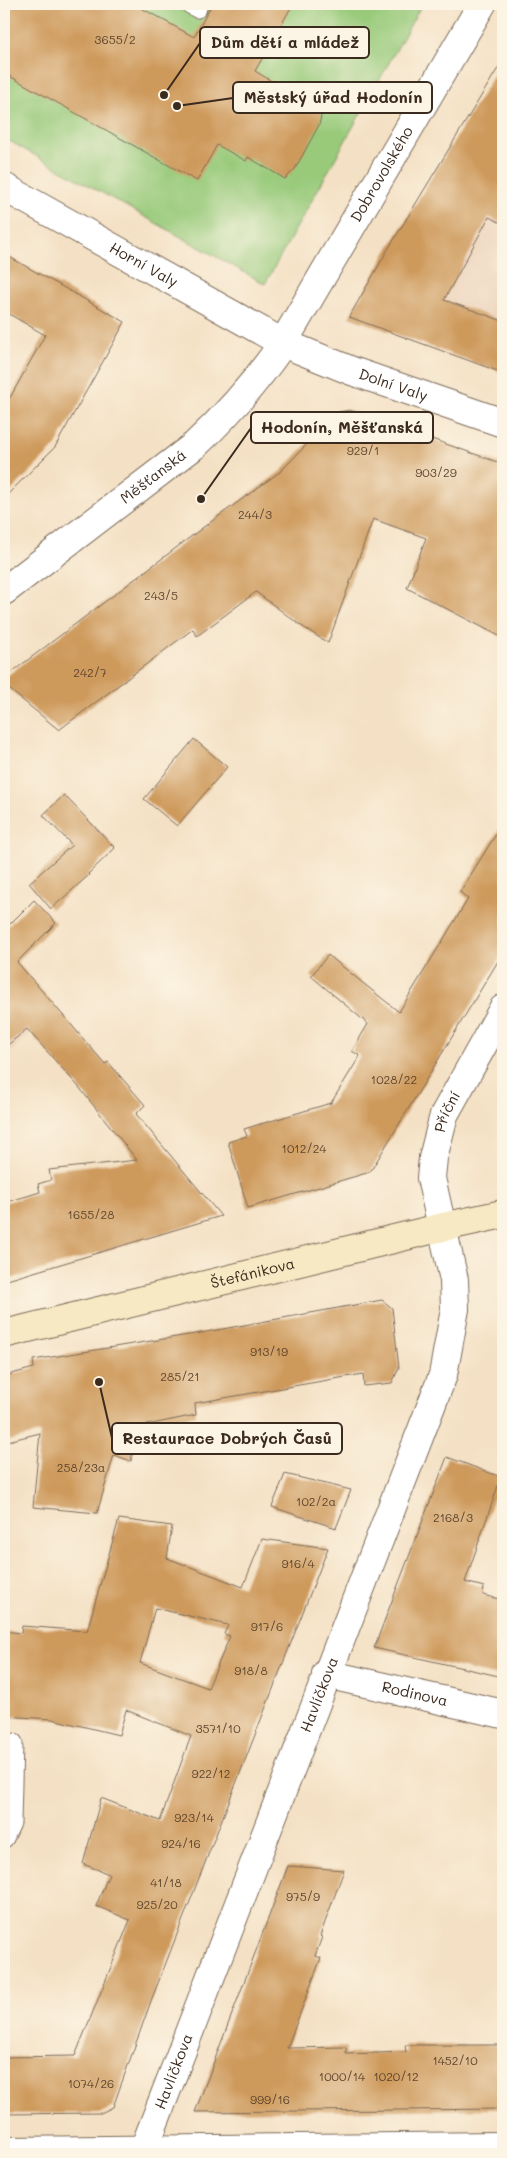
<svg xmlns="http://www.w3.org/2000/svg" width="507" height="2158" viewBox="0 0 507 2158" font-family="Mali,sans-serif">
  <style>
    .built { fill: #ecd2b9 }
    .green { fill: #98ca7a; stroke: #6a7a4c }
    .building { fill: #ce9a5c; fill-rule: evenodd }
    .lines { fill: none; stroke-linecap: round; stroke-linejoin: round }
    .service-casing { stroke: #7c6a58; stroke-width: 21 }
    .pedestrian-casing { stroke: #7c6a58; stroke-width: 30 }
    .minor-casing { stroke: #7c6a58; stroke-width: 30 }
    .secondary-casing { stroke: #7c6a58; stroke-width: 30 }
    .service { stroke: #fff; stroke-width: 19 }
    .pedestrian { stroke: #fff; stroke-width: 28 }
    .minor { stroke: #fff; stroke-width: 28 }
    .secondary { stroke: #f6e9c3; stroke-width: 28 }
    .labels { text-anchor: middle; stroke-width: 5; stroke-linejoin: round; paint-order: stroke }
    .number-label { font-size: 12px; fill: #60462e }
    .street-label { font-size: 15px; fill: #3b2a1e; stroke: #fcf5e5 }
    .leader { fill: none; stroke: #3b2a1e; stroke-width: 2 }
    .callout-dot { fill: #3b2a1e; stroke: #fcf5e5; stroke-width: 2 }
    .callout { fill: #fcf5e5; stroke: #3b2a1e; stroke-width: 2 }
    .callout-label { font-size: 16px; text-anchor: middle; font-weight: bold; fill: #3b2a1e }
  </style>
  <rect width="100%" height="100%" fill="#fcf5e5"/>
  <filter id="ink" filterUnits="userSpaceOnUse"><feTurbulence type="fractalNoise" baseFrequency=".02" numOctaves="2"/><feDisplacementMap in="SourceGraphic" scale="10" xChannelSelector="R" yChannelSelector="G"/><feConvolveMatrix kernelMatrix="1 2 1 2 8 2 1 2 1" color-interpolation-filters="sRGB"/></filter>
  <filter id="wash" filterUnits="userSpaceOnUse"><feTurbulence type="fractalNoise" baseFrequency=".0096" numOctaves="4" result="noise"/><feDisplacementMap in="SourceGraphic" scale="20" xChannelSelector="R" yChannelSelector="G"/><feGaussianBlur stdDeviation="1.12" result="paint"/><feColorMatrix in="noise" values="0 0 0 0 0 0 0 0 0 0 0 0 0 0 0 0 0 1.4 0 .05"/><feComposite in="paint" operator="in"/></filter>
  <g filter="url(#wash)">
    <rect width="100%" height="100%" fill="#f4e1c5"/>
    <!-- built -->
    <g class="built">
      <polygon points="503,69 503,372 349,317"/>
      <polygon points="4,1002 31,1033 4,1058"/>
    </g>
    <!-- green -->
    <polygon class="green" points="4,4 422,4 265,284 4,138"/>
    <g id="blocks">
      <!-- building -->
      <g class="building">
        <polygon points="4,4 134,4 194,37 212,4 293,4 255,71 322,112 319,125 295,169 285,179 248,157 246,161 217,145 197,181 4,73"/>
        <polygon points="503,60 503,224 489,217 444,300 503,321 503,373 349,317 390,246"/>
        <polygon points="4,254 125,322 55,447 4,498 4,404 11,396 45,335 4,311"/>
        <polygon points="349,410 503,464 503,638 407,588 426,538 373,519 328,643 300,625 256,592 197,636 193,629 59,730 4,685 4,678 205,526 281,471 338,412"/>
        <polygon points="194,739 227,767 177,826 144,799"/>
        <polygon points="64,795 115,848 88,874 89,875 51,909 29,883 72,845 43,815"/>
        <polygon points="503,823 503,953 370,1172 248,1208 228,1142 247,1136 244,1129 331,1103 360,1056 352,1051 368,1024 311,976 328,955 399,1012 468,899 460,892"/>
        <polygon points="34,900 56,923 17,962 105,1064 108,1062 145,1105 136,1114 221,1216 4,1281 4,1203 40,1192 38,1184 51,1180 49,1170 137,1160 78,1086 27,1029 4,1048 4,930"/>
        <polygon points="382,1300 392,1308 399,1368 392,1383 364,1386 363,1374 195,1403 196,1415 137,1427 131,1461 114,1455 97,1513 33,1507 40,1433 4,1442 4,1376 34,1368 33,1360 195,1334"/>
        <polygon points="447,1457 501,1477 465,1582 484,1587 483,1595 503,1600 503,1677 374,1648"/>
        <polygon points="285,1474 351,1490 336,1528 272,1507"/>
        <path d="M119,1519L172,1526L167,1558L243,1587L262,1539L328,1548L151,2001L113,2107L101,2113L4,2114V2057L75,2056L130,1920L96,1906L109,1874L83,1864L101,1798L160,1821L191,1736L126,1710L119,1735L52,1719L4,1716V1631L21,1633L22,1626L87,1631ZM155,1608L228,1625L224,1634L230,1636L208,1688L140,1663Z"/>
        <polygon points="288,1866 344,1870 320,1936 322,1937 315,1956 321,1958 287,2048 346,2047 346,2054 406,2052 405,2045 503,2045 503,2109 195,2112"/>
      </g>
    </g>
  </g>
  <g filter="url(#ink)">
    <use href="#blocks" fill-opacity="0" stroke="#7c6a58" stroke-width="1"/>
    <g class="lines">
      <defs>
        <g id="service">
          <polyline points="190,4 197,8"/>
          <polyline points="4,1838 11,1823 13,1743"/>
        </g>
        <g id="pedestrian">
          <path id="s1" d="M283,343L352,371L503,423"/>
        </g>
        <g id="minor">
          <path id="s2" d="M4,187L283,343"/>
          <path id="s3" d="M4,591L195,445C228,414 257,381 283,343L482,4"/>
          <path id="s4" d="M326,1674L503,1714"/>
          <polyline points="4,2151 503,2146"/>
          <path id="s5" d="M144,2154V2149L443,1375L455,1309L454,1280L431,1178L433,1158L444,1115L503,1009"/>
        </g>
        <g id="secondary">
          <path id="s6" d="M4,1334L443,1227L503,1214"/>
        </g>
      </defs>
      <!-- service casing -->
      <use href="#service" class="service-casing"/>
      <!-- pedestrian casing -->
      <use href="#pedestrian" class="pedestrian-casing"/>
      <!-- minor casing -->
      <use href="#minor" class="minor-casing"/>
      <!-- secondary casing -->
      <use href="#secondary" class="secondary-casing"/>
      <!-- service -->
      <use href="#service" class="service"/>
      <!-- pedestrian -->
      <use href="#pedestrian" class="pedestrian"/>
      <!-- minor -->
      <use href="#minor" class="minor"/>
      <!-- secondary -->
      <use href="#secondary" class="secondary"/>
    </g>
  </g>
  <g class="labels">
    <!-- number labels -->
    <g class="number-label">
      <text x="115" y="44">3655/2</text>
      <text x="363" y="455">929/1</text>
      <text x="436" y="477">903/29</text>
      <text x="255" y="519">244/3</text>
      <text x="161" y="600">243/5</text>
      <text x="90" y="677">242/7</text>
      <text x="394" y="1084">1028/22</text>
      <text x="304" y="1153">1012/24</text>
      <text x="91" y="1219">1655/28</text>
      <text x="269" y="1356">913/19</text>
      <text x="180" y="1381">285/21</text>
      <text x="81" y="1472">258/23a</text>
      <text x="316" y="1506">102/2a</text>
      <text x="453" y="1522">2168/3</text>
      <text x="298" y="1568">916/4</text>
      <text x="267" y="1631">917/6</text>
      <text x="251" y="1675">918/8</text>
      <text x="218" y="1733">3571/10</text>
      <text x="211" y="1778">922/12</text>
      <text x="194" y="1822">923/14</text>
      <text x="181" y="1848">924/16</text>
      <text x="166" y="1887">41/18</text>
      <text x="303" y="1901">975/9</text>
      <text x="157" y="1909">925/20</text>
      <text x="455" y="2065">1452/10</text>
      <text x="342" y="2081">1000/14</text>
      <text x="396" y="2081">1020/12</text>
      <text x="91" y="2088">1074/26</text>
      <text x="270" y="2104">999/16</text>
    </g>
    <!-- street labels -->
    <g class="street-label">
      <text dy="5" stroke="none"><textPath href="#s3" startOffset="571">Dobrovolského</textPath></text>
      <text dy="5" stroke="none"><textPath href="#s2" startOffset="160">Horní Valy</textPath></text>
      <text dy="5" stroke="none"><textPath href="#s1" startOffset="118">Dolní Valy</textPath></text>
      <text dy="5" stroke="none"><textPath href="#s3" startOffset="188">Měšťanská</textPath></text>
      <text dy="5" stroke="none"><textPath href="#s5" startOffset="1104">Příční</textPath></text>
      <text dy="5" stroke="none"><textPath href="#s6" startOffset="256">Štefánikova</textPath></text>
      <text dy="5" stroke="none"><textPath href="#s5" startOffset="492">Havlíčkova</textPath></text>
      <text dy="5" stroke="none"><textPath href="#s4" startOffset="91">Rodinova</textPath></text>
      <text dy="5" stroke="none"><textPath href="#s5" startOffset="88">Havlíčkova</textPath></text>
    </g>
  </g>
  <!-- callouts -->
  <path class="leader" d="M164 95L200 43M177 106L233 98M201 499L251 428M99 1382L112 1438"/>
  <g class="callout-dot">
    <circle cx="164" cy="95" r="5"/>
    <circle cx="177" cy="106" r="5"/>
    <circle cx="201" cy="499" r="5"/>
    <circle cx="99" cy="1382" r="5"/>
  </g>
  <g class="callout">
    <rect x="200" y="27" width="169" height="31" rx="5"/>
    <rect x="233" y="82" width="199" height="31" rx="5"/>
    <rect x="251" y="412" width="182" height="31" rx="5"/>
    <rect x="112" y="1423" width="230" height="31" rx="5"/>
  </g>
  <g class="callout-label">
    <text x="285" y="48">Dům dětí a mládež</text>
    <text x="333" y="103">Městský úřad Hodonín</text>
    <text x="342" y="433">Hodonín, Měšťanská</text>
    <text x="227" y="1444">Restaurace Dobrých Časů</text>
  </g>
  <!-- margin -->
  <rect width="507" height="2158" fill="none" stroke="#fcf5e5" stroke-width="20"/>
</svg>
